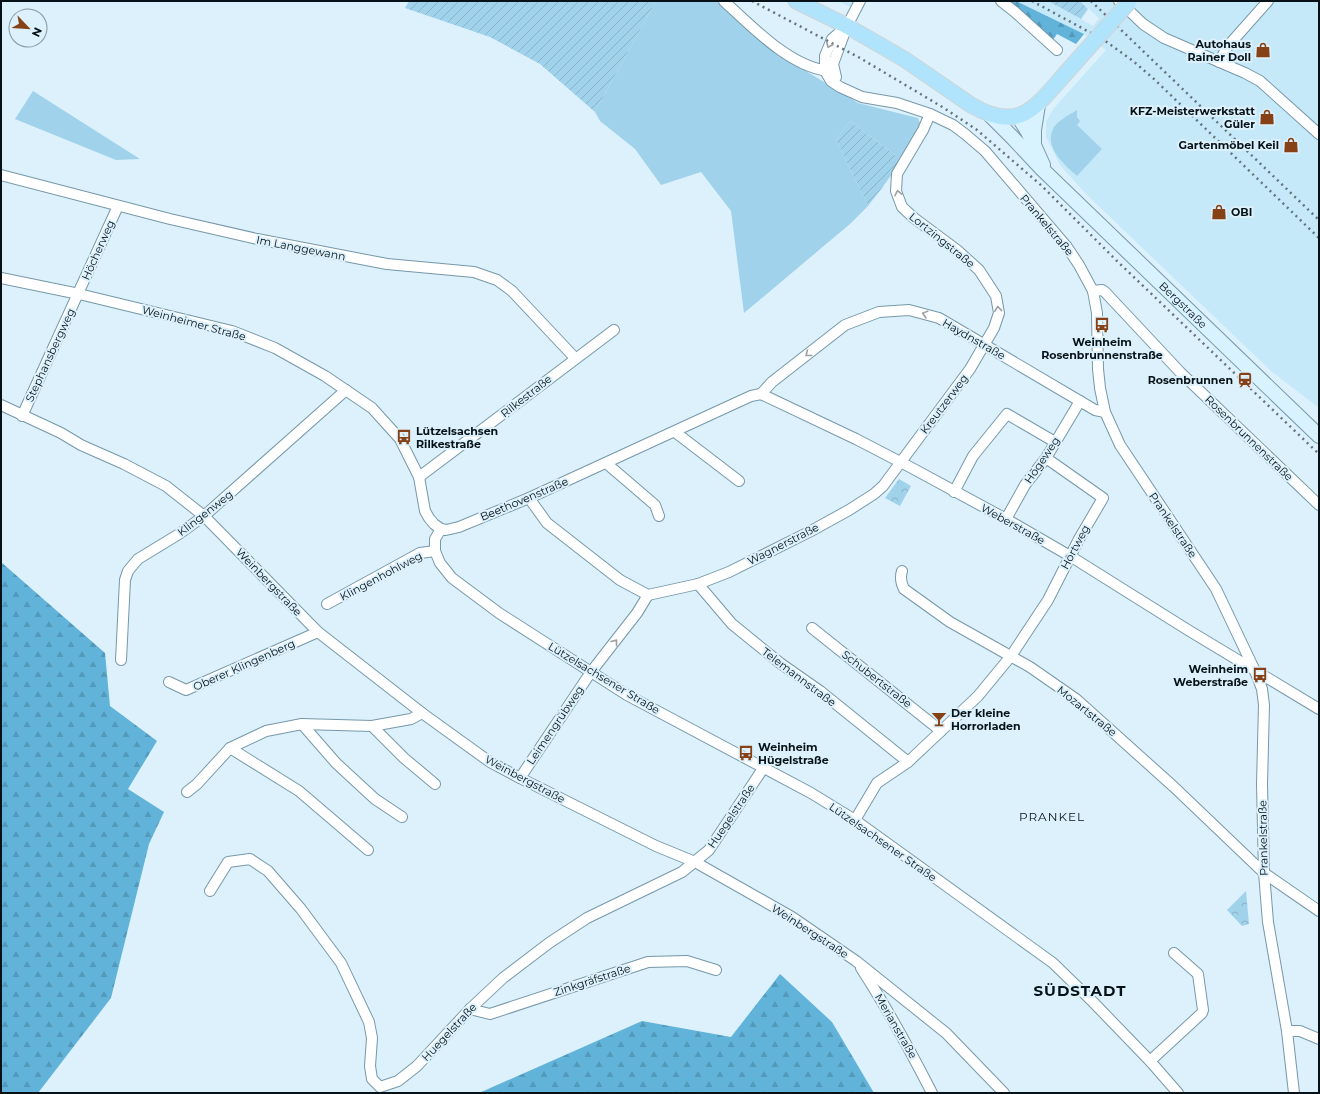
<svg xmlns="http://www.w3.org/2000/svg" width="1320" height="1094" viewBox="0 0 1320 1094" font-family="Montserrat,sans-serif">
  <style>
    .built { fill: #c6e9fa }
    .grass { fill: #a0d2eb }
    .forest { fill: url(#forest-firs) }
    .park { fill: url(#park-crowns) }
    .garden { fill: url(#garden-furrows) }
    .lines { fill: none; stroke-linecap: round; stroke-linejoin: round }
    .street-casing { stroke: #7698a8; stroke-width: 12 }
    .secondary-casing { stroke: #7698a8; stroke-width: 16 }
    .primary-casing { stroke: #d2d4d5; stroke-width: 17 }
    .street { stroke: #fff; stroke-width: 10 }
    .secondary { stroke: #d8f2fe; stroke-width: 14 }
    .primary { stroke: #b0e4fc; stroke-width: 15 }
    .rail { stroke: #64747c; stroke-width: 2.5; stroke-dasharray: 2 4; stroke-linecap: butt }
    .primary-bridge-casing { stroke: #d2d4d5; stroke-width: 17; stroke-linecap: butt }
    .primary-bridge { stroke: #b0e4fc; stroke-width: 15 }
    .oneway { stroke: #9ba0a3 }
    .labels { text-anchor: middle; stroke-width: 4; stroke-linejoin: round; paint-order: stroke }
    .poi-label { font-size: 11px; font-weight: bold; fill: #061218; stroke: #dcf1fc; text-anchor: end }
    .street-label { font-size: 11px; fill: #061218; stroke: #dcf1fc }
    .neighbourhood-label { font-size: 12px; letter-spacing: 1px; fill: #061218; stroke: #dcf1fc }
    .district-label { font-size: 15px; font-weight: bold; letter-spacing: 1px; fill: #061218; stroke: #dcf1fc }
  </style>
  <defs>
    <pattern id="forest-firs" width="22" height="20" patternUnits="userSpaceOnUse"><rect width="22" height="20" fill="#61b3d9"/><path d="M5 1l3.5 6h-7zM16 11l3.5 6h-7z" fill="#5399ba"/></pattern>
    <pattern id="park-crowns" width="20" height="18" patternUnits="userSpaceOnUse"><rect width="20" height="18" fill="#a0d2eb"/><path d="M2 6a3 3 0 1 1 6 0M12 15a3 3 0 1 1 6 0" fill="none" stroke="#88b3c9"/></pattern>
    <pattern id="garden-furrows" width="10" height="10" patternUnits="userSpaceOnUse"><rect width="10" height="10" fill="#a0d2eb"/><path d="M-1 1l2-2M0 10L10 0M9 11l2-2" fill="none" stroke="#88b3c9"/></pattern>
  </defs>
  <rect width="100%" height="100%" fill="#dcf1fc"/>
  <!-- built -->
  <g class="built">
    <polygon points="837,1 867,1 861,12"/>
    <polygon points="1016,1 1048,1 1093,26 1099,18 1080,1 1319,1 1319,408 1271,371 1086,194 1060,165 1046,137 1046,122 1054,108 1106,50 1084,34"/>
  </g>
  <!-- grass -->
  <g class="grass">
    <polygon points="656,1 716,1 788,60 858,103 918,118 922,128 902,160 850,121 836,140 868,206 850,224 744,313 731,211 701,172 661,185 635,149 600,121 595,112"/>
    <polygon points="33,91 140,159 116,160 15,119"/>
    <path d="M1077,110V117L1080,121L1077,125L1102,149L1077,176C1065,165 1044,148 1053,129C1057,121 1069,115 1077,110Z"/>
  </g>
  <!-- forest -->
  <g class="forest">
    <polygon points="1005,1 1016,1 1084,34 1076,44 1057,34 1053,40"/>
    <polygon points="1,562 105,653 110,706 157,741 128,789 164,812 149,844 111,998 38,1093 1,1093"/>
    <polygon points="780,974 832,1022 874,1093 479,1093 642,1021 731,1037"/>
  </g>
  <!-- park -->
  <g class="park">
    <polygon points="899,479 911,486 900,506 885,498"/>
    <polygon points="1246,891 1249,924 1242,926 1227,910"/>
  </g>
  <!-- garden -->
  <g class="garden">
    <polygon points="409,1 656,1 595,112 540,64 490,37 405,8"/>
    <polygon points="1048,1 1080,1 1088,9 1081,19"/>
    <polygon points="850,121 902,160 882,188 868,206 836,140"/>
  </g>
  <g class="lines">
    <defs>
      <g id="street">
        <path d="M724,1C751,26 795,72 834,71"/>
        <polyline points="1001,1 1015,12 1057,50"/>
        <polyline points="1119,1 1143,24 1164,38 1245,73 1260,81 1319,134"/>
        <polyline points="847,26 832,39 825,56 825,71 831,81 840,87 862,97 897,103 930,114 953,125 965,134 985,151 1067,247 1079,265 1093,291 1097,313 1098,369 1100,388 1105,412 1120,445 1216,589 1255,671 1262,689 1264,705 1262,784 1264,873 1268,922 1287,1031 1294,1093"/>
        <polyline points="1219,62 1228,46 1268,1"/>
        <polyline points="836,77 833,64 847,26 860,1"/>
        <polyline points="1,175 170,219 257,239 387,264 474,272 497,280 512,291 575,358"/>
        <polyline points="1,278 79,294 232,331 275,348 325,376 372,408 400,439 419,477 425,511 429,518 434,524 441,529 446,530 459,527 529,498 751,396 761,394"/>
        <polyline points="1093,291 1102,290 1105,292 1180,372 1319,505"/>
        <polyline points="761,394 856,439 910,467 1006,519 1070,556 1188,630 1319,709"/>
        <polyline points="761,394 772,382 845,325 879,312 909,310 939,318 1095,410 1105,412"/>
        <polyline points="1,405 61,433 81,445 124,464 166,486 204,516 318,632 422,713 490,762 520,778 656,846 695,862 792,917 856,961 946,1033 1004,1093"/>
        <polyline points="22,416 118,206"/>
        <polyline points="675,432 739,481"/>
        <polyline points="606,463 655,505 659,516"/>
        <polyline points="419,477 614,330"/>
        <polyline points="954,492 973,456 1007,414 1055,442"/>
        <polyline points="529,498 547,523 620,580 648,595 698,584 729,572 811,531 849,510 874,494 883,486 970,369 994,328 999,313 996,296 979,270 957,250 914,218 902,207 896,191 897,174 923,130 930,114"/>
        <polyline points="1006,519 1025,485 1046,458 1080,401"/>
        <polyline points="441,529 435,539 435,551 440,563 452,578 499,613 627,695 811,793 855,820 1053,963 1093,1002 1150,1061 1178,1093"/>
        <path d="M902,571C900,577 901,583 904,589L950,622L1030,667L1076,699L1174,787L1264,873L1319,911"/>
        <polyline points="698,584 732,624 780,663 820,691 908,762"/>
        <polyline points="327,604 420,553 435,551"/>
        <polyline points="812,628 941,731"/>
        <polyline points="121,660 125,580 128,571 138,559 179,534 204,516 346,390"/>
        <polyline points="169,682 186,690 318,632"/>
        <polyline points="302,724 336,763 375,799 402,817"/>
        <polyline points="372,726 404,758 435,784"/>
        <polyline points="230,748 299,791 368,850"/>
        <polyline points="520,778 591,672 637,613 648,595"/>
        <polyline points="187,792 197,784 230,748 266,731 302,724 372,726 411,719 422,713"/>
        <polyline points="855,820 877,783 908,762 941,731 978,696 1011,656 1048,600 1079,539 1103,498 1046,458"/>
        <polyline points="210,891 228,862 250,859 268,871 301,909 341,963 369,1022 372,1038 370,1066 372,1079 380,1087 398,1081 417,1066 470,1009 503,978 549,943 587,918 682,872 709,850 764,767"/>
        <path d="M861,968C887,1008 910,1050 932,1093"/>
        <polyline points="470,1009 490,1014 648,962 687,961 716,970"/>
        <polyline points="1287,1031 1300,1031 1319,1039"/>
        <polyline points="1150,1061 1202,1013 1203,1010 1198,974 1174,953"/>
      </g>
      <g id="secondary">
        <path id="s1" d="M990,115L1012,137L1042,169L1319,436"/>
        <polyline points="1018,116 1028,132 1043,165"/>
        <polyline points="1034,143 1034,130 1038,105"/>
      </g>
      <path id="primary" d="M796,1L847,26L904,59L971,105C1019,133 1034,109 1065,74"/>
    </defs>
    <!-- street casing -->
    <use href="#street" class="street-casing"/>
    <!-- secondary casing -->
    <use href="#secondary" class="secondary-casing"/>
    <!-- primary casing -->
    <use href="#primary" class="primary-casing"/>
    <!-- street -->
    <use href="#street" class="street"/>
    <!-- secondary -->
    <use href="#secondary" class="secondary"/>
    <!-- primary -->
    <use href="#primary" class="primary"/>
    <!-- rail -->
    <g class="rail">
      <polyline points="752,1 860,58 944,108 977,130 1042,186 1117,261 1319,454"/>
      <polyline points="1032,1 1104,40 1133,61 1154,79 1319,238"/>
      <polyline points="1091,1 1319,220"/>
    </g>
    <defs>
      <polyline id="primary-bridge" points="1065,74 1129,2"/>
    </defs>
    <!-- primary-bridge casing -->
    <use href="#primary-bridge" class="primary-bridge-casing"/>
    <!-- primary-bridge -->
    <use href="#primary-bridge" class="primary-bridge"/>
  </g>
  <!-- one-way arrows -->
  <defs><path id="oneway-chevron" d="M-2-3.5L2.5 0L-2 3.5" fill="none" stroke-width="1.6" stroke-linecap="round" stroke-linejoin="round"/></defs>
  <g class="oneway">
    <use href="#oneway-chevron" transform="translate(829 45) rotate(113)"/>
    <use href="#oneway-chevron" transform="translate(898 193) rotate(-102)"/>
    <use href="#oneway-chevron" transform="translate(998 309) rotate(-96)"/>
    <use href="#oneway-chevron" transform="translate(925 314) rotate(-165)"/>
    <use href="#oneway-chevron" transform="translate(808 354) rotate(142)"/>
    <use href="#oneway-chevron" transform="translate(615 642) rotate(-52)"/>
  </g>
  <!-- icons -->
  <defs>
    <symbol id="shop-bare" viewBox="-9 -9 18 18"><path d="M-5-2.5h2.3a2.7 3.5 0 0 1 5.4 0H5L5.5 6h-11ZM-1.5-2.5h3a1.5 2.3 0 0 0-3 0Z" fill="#864216" stroke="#dcf1fc" stroke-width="2.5" paint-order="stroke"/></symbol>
    <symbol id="bus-bare" viewBox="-9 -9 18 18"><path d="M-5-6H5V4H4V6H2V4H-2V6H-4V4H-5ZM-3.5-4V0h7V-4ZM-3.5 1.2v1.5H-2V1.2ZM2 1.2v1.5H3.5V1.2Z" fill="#864216" stroke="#dcf1fc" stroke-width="2.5" paint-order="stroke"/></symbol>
    <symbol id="station-bare" viewBox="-9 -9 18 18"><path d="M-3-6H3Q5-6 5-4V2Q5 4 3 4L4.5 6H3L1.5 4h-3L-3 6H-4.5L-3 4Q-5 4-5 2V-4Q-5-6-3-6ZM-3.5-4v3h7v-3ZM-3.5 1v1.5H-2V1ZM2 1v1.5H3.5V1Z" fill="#864216" stroke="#dcf1fc" stroke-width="2.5" paint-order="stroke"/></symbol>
    <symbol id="bar-bare" viewBox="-9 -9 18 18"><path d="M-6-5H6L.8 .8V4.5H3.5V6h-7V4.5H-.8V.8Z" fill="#864216" stroke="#dcf1fc" stroke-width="2.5" paint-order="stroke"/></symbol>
  </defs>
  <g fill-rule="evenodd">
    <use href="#shop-bare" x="1252" y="39" width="22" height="22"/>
    <use href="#shop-bare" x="1256" y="106" width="22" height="22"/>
    <use href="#shop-bare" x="1280" y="134" width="22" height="22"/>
    <use href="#shop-bare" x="1208" y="201" width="22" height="22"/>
    <use href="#bus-bare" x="1091" y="314" width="22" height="22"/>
    <use href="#station-bare" x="1234" y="369" width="22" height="22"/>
    <use href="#bus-bare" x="393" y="426" width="22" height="22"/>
    <use href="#bus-bare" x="1249" y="664" width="22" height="22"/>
    <use href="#bar-bare" x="928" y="708" width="22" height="22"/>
    <use href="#bus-bare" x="735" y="742" width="22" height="22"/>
  </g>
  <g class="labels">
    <!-- poi labels -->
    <g class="poi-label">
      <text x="1251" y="48">Autohaus<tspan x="1251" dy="13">Rainer Doll</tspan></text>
      <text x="1255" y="115">KFZ-Meisterwerkstatt<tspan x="1255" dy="13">Güler</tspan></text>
      <text x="1279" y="149">Gartenmöbel Keil</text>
      <text x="1231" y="216" text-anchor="start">OBI</text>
      <text x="1102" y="346" text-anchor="middle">Weinheim<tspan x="1102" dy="13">Rosenbrunnenstraße</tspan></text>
      <text x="1233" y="384">Rosenbrunnen</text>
      <text x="416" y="435" text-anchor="start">Lützelsachsen<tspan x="416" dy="13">Rilkestraße</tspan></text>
      <text x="1248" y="673">Weinheim<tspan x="1248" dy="13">Weberstraße</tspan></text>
      <text x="951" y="717" text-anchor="start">Der kleine<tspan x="951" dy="13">Horrorladen</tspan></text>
      <text x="758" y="751" text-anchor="start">Weinheim<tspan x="758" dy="13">Hügelstraße</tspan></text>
    </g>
    <!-- street labels -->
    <g class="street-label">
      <text transform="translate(1047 225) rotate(50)" y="4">Prankelstraße</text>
      <text transform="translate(942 240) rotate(39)" y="4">Lortzingstraße</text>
      <text transform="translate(301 248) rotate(11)" y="4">Im Langgewann</text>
      <text transform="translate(98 250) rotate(-66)" y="4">Höcherweg</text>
      <text dy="4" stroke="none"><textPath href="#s1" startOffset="271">Bergstraße</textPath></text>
      <text transform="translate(194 323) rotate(15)" y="4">Weinheimer Straße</text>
      <text transform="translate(974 339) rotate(30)" y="4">Haydnstraße</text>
      <text transform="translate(50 355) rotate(-65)" y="4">Stephansbergweg</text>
      <text transform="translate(526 396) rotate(-38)" y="4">Rilkestraße</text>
      <text transform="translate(944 404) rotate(-53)" y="4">Kreutzerweg</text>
      <text transform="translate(1249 438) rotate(44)" y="4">Rosenbrunnenstraße</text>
      <text transform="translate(1042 460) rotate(-56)" y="4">Högeweg</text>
      <text transform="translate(524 499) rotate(-23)" y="4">Beethovenstraße</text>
      <text transform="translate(205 513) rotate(-38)" y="4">Klingenweg</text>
      <text transform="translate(1013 524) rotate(29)" y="4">Weberstraße</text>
      <text transform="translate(1173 525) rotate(56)" y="4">Prankelstraße</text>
      <text transform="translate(783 544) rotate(-27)" y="4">Wagnerstraße</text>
      <text transform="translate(1075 547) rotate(-62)" y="4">Hörtweg</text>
      <text transform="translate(381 576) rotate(-28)" y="4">Klingenhohlweg</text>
      <text transform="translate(269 582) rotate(46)" y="4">Weinbergstraße</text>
      <text transform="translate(244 665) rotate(-24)" y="4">Oberer Klingenberg</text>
      <text transform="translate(799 677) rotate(37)" y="4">Telemannstraße</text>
      <text transform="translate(604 678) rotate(31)" y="4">Lützelsachsener Straße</text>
      <text transform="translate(877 679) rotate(38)" y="4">Schubertstraße</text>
      <text transform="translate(1087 711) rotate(39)" y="4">Mozartstraße</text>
      <text transform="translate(555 725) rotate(-56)" y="4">Leimengrübweg</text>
      <text transform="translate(525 779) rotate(28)" y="4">Weinbergstraße</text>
      <text transform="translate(731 816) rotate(-56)" y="4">Huegelstraße</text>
      <text transform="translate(1263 838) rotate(-91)" y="4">Prankelstraße</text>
      <text transform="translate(883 842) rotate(35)" y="4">Lützelsachsener Straße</text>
      <text transform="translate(810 931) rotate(33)" y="4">Weinbergstraße</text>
      <text transform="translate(592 980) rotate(-18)" y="4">Zinkgräfstraße</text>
      <text transform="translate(896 1026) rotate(60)" y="4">Merianstraße</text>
      <text transform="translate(449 1032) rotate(-47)" y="4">Huegelstraße</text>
    </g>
    <!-- neighbourhood labels -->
    <g class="neighbourhood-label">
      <text x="1052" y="821">PRANKEL</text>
    </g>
    <!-- district labels -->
    <g class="district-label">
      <text x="1080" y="996">SÜDSTADT</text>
    </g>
  </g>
  <!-- border -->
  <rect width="1320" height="1094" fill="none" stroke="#061218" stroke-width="4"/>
  <!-- north arrow -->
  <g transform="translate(28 28) rotate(115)"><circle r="19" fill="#dcf1fc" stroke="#8698a1"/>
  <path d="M0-3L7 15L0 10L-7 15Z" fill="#864216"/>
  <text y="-6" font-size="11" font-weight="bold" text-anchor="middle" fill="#061218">N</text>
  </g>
</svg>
